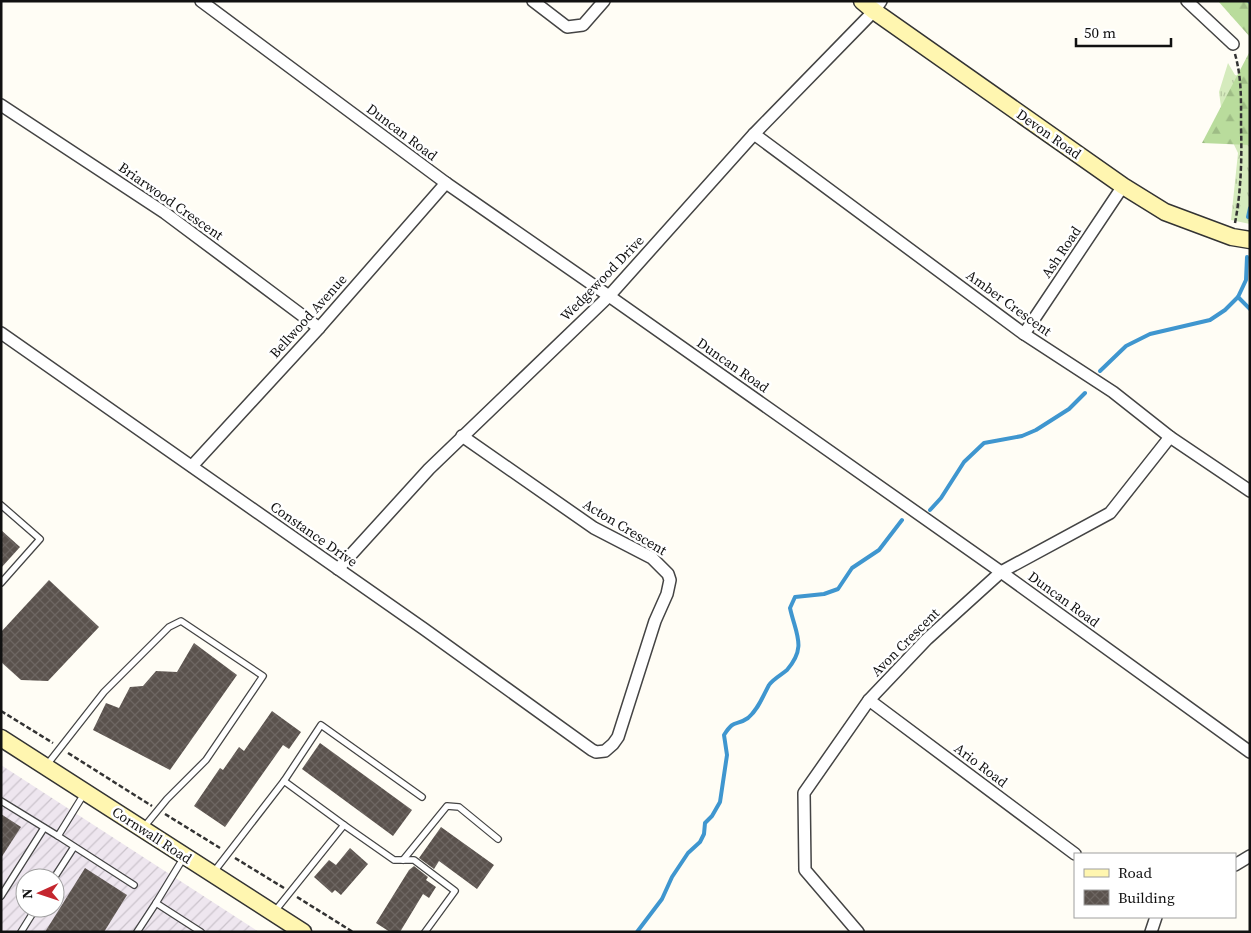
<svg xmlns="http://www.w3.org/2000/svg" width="1251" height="933" viewBox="0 0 1251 933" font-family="'Source Serif 4',serif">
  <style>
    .industrial { fill: url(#industrial-furrows); fill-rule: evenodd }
    .grass { fill: url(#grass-tufts) }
    .forest { fill: url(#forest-firs) }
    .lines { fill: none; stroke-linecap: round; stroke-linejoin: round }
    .stream { stroke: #3f96cf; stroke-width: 4 }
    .building { fill: url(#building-cross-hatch) }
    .lane-casing { stroke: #444; stroke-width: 8 }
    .street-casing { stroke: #444; stroke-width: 14 }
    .secondary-casing { stroke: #333; stroke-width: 19 }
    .path { stroke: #333; stroke-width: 2.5; stroke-dasharray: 5 2.5; stroke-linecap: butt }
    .lane { stroke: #fff; stroke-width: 5.5 }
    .street { stroke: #fff; stroke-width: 11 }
    .secondary { stroke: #fff6b0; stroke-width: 16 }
    .labels { text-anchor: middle; stroke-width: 5; stroke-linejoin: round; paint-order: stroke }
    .street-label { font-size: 14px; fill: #111; stroke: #fff }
  </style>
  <defs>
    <pattern id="industrial-furrows" width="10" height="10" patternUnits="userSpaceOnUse" patternTransform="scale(1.25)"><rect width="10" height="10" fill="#eee6ef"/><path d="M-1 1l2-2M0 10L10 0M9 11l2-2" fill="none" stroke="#cbc4cc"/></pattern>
    <pattern id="grass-tufts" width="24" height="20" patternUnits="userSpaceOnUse" patternTransform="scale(1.25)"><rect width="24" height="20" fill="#d5ebbd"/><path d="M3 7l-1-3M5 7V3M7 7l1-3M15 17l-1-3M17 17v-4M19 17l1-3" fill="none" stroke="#b6c8a1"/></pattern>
    <pattern id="forest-firs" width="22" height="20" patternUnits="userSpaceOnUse" patternTransform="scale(1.25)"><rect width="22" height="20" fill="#b9dc9c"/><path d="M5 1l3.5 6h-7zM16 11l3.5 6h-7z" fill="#9ebc85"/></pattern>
    <pattern id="building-cross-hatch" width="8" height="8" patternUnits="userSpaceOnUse" patternTransform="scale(1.25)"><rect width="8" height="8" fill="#5a524d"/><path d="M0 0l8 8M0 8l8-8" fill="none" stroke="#6d6662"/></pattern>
  </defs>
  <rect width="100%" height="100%" fill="#fffdf5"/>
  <!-- industrial -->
  <path class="industrial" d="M1,765L259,932H1ZM25,878H55V908H25Z"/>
  <!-- grass -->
  <polygon class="grass" points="1228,63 1235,75 1248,78 1250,76 1250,224 1231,220 1238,153 1223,122 1219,92"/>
  <!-- forest -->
  <g class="forest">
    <polygon points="1218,1 1250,1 1250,37"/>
    <polygon points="1250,51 1250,145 1202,143"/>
  </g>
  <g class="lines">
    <!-- stream -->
    <g class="stream">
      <polyline points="1249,1 1250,2"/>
      <polyline points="1248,217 1250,208"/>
      <polyline points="1238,297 1250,309"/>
      <polyline points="1100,371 1126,346 1150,334 1210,320 1225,310 1238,297 1246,280 1247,257"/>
      <polyline points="930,510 941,498 964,462 984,443 1022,436 1036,430 1069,409 1085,393"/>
      <path d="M637,932L662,899L672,877L688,853L700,842L704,834L705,823L712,816L720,802L727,755L724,735C735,718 735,727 748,718C758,710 763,696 769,685C773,679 781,675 787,670C807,647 796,635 790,608L795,597L824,594L838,589L852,568L879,550L902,520"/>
    </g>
  </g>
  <!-- building -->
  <g class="building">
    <polygon points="1,530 20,547 1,568"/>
    <polygon points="49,580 99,627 48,681 21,680 1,662 1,632"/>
    <polygon points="194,643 237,675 170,770 93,730 106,703 119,708 130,687 143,686 156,671 177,672"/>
    <polygon points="272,711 301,732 289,749 283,745 225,827 194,806 220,768 223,770 239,747 244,751"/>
    <polygon points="320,743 412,810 393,836 302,769"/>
    <polygon points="1,814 21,827 1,858"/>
    <polygon points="441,827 494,865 477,889 439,861 434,869 419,858"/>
    <polygon points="350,848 368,864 341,895 335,890 332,893 314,877 329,860 336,865"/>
    <polygon points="414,866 428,877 426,880 436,887 429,898 423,894 400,932 390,932 376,923 409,870"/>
    <polygon points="85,868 127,895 104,932 45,932"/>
  </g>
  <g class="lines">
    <defs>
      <g id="lane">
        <polyline points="1,505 40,539 1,583"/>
        <polyline points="46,766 104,692 169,627 181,621 263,676 206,760 167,799 144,827"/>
        <polyline points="284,781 321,725 422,797"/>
        <polyline points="1,801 58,836 84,794"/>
        <polyline points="344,825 394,860 414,860 455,891 425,932"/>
        <polyline points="58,836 134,885"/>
        <polyline points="184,857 156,903 201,932"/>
        <polyline points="403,860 447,806 459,807 498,839"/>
        <polyline points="213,873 284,781 344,825 275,911"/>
        <polyline points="54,878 74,847"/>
        <polyline points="1,896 44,828"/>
        <polyline points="21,932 36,908"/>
        <polyline points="137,932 156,903"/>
      </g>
      <g id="street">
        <polyline points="201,1 446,183 609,296 1001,572 1250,752"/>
        <polyline points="533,1 567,27 583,25 604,1"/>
        <polyline points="1187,1 1233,44"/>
        <polyline points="1,105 165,213 319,328"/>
        <polyline points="754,134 1024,334 1113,392 1170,437 1250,491"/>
        <polyline points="1,333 424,629 592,750 596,752 605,751 613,744 618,737 655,621 667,594 670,580 668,574 652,558 594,528 462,436"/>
        <polyline points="1024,334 1123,186"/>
        <polyline points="192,466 319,328 446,183"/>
        <polyline points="338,569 429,469 609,296 754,134 874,11 881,1"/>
        <polyline points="869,700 1075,854"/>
        <polyline points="1235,865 1250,856"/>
        <polyline points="858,932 805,870 804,793 869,700 927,639 1001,572 1110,513 1170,437"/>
        <polyline points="1151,932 1156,917"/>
      </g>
      <g id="secondary">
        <polyline points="862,1 874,11 1123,186 1165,212 1232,237 1250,240"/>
        <polyline points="1,738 303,932"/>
      </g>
    </defs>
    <!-- lane casing -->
    <use href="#lane" class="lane-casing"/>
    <!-- street casing -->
    <use href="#street" class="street-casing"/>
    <!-- secondary casing -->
    <use href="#secondary" class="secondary-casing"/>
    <!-- path -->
    <g class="path">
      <path d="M1235,223C1241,192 1242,159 1241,127C1241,102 1242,79 1235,54"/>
      <polyline points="1,711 53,743"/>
      <polyline points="68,753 152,806"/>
      <polyline points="165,814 220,848"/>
      <polyline points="235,858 284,888"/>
      <polyline points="297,897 353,932"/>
    </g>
    <!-- lane -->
    <use href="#lane" class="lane"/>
    <!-- street -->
    <use href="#street" class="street"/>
    <!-- secondary -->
    <use href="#secondary" class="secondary"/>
  </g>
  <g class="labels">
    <!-- street labels -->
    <g class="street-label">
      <text transform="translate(402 132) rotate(37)" y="5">Duncan Road</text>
      <text transform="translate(1049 134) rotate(35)" y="5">Devon Road</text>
      <text transform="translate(171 201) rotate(35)" y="5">Briarwood Crescent</text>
      <text transform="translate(1061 252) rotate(-56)" y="5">Ash Road</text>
      <text transform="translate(602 278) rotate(-46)" y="5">Wedgewood Drive</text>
      <text transform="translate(1009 303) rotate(36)" y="5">Amber Crescent</text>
      <text transform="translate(308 316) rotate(-48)" y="5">Bellwood Avenue</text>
      <text transform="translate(733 365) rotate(35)" y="5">Duncan Road</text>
      <text transform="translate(625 527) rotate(31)" y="5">Acton Crescent</text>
      <text transform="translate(314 534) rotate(35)" y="5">Constance Drive</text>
      <text transform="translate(1064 599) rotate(36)" y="5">Duncan Road</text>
      <text transform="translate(905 642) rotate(-45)" y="5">Avon Crescent</text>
      <text transform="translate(981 765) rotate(37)" y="5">Ario Road</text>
      <text transform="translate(152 835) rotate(33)" y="5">Cornwall Road</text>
    </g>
  </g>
  <!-- border -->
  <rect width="1251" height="933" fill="none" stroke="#111111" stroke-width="5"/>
  <!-- legend -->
  <rect x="1074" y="853" width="162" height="65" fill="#ffffff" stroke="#a0a0a0"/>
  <rect x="1084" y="869" width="25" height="8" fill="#fff6b0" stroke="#a0a0a0"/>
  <text x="1118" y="878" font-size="15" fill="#111111">Road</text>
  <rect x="1084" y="890" width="25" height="15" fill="url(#building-cross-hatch)" stroke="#a0a0a0"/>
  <text x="1118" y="903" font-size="15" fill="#111111">Building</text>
  <!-- north arrow -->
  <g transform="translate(40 893) rotate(267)"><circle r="24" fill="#ffffff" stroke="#a0a0a0"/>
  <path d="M0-4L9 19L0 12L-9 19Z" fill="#c4262e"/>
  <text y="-8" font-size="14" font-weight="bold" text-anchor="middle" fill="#111111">N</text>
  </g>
  <!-- scale -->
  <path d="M1076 38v8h95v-8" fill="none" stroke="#111111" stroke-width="2.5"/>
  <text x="1084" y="38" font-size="15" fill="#111111" stroke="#ffffff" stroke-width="4" paint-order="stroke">50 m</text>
</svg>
